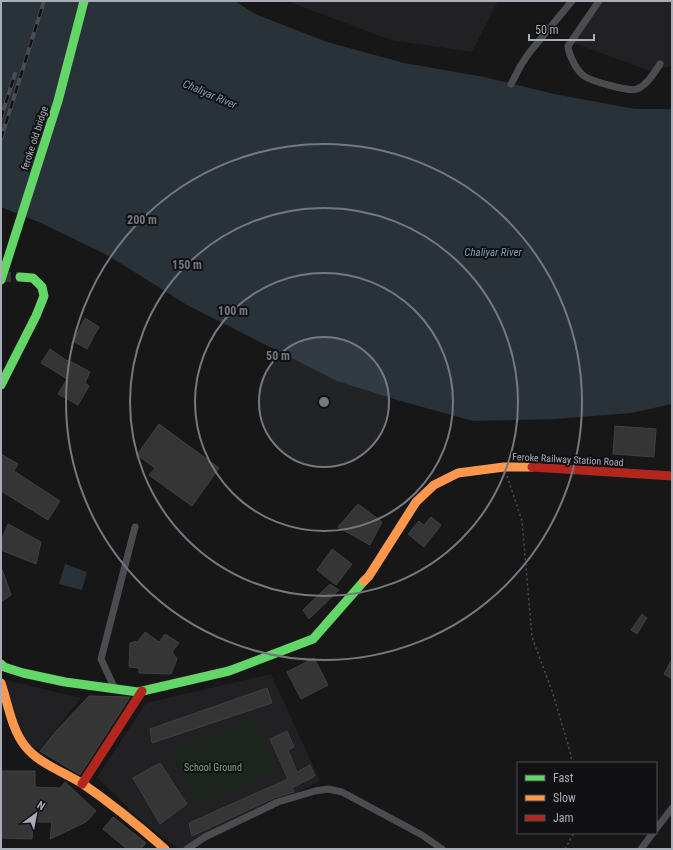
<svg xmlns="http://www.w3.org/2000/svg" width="673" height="850" viewBox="0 0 673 850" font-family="'Roboto Condensed',sans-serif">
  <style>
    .built { fill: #212123 }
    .green { fill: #1d241e }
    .water { fill: #2a3239 }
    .building { fill: #353536; stroke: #3f4043 }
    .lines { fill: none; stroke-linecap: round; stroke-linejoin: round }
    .secondary-tunnel { stroke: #343537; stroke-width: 10; stroke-dasharray: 10 5; stroke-linecap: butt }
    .path { stroke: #4d4e52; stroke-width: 1.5; stroke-dasharray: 2 3; stroke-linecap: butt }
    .street { stroke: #4b4c50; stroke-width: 7 }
    .fast { stroke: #63d668; stroke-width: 9 }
    .slow { stroke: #ff974d; stroke-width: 9 }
    .jam { stroke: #b3261e; stroke-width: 9 }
    .rail-casing { stroke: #4b4c4f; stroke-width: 4 }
    .rail { stroke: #111113; stroke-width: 2.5; stroke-dasharray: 8; stroke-linecap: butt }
    .ring { fill: none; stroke: #757880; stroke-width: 2 }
    .labels { text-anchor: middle; stroke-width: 4; stroke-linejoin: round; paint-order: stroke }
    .street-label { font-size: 10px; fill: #a8adb8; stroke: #111113 }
    .park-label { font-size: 10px; fill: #7fa381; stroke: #111113 }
    .water-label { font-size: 11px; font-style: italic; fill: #7f9ab3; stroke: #111113 }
    .centre { fill: #757880; stroke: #111113; stroke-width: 2 }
    .ring-label { font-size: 12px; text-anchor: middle; font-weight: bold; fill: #757880; stroke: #111113; stroke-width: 4; stroke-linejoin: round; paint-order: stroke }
  </style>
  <rect width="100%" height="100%" fill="#171717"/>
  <!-- built -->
  <g class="built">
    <polygon points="287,1 498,1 472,52 391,40"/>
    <polygon points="599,1 672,1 672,66 650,71 572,42"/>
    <polygon points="271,674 320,781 187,849 178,849 138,818 97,777 146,703"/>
    <polygon points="6,680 81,698 39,750 30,745 16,720"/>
  </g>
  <!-- green -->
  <polygon class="green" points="252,718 281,770 198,807 170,752"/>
  <!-- water -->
  <g class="water">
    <polygon points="1,1 235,1 255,14 327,42 404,63 484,77 554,94 635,109 672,109 672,404 631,413 555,419 473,421 397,400 337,381 187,305 109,256 41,223 1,207"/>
    <polygon points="65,564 87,572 82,590 59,584"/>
  </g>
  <!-- building -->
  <g class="building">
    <polygon points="85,318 99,327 87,349 73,341"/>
    <polygon points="50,349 67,361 68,360 90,372 85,383 89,386 78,405 58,394 67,379 53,370 41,363"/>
    <polygon points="159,424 219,468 192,506 149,475 155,468 137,455"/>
    <polygon points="615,426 656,429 654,457 613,454"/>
    <polygon points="1,454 18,464 14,471 60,501 48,520 1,491"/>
    <polygon points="358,504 382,522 370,545 338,527"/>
    <polygon points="431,517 441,525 424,547 408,534 419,521 424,525"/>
    <polygon points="8,524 41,542 36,564 1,550 1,541"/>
    <polygon points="332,549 352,564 336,585 317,570"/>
    <polygon points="1,569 2,569 11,595 1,602"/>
    <polygon points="330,584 339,590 309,619 303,610"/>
    <polygon points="642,614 647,618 637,634 631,630"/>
    <polygon points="145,632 159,642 165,634 179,643 172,652 177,659 171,674 139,673 139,668 129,667 130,643 138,641"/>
    <polygon points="314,658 328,685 301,699 287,672"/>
    <polygon points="672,659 672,679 664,674"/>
    <polygon points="267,688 272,703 152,743 150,729"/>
    <polygon points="89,696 130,697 80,775 40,751 56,731"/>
    <polygon points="287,731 294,747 288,750 297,772 310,765 315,776 292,788 294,792 276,797 192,836 189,823 288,779 270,739"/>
    <polygon points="160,763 187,804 160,824 133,778"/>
    <polygon points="1,771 35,771 35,787 60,788 65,782 96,811 86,822 50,839 52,822 33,822 32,839 1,838"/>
    <polygon points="113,817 146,843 141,849 127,849 103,829"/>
  </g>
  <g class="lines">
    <!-- secondary-tunnel -->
    <polyline class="secondary-tunnel" points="1,277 20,277"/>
    <!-- path -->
    <g class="path">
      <polyline points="507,476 522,521 532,637 552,691 570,751 572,763"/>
      <polyline points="565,849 574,833"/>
    </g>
    <!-- street -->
    <g class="street">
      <path d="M599,1L568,46C569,55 576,70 584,76C591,81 629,92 637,89C648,84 654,73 660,64"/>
      <polyline points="511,84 521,65 529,53 572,1"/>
      <polyline points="115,689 101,659 135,527"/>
      <polyline points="656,829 672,808"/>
      <polyline points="187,849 205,837 278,802 315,791 328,789 342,792 422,835 442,849"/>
      <polyline points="641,849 653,833"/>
    </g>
    <!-- fast -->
    <g class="fast">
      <polyline points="1,280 58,101 84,1"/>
      <polyline points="1,385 36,316 44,296 42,287 33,278 20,277"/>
      <polyline points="1,664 4,667 23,673 65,682 138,692 229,671 313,639 364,581"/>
    </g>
    <!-- slow -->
    <g class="slow">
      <polyline points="364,581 369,576 416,502 434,485 458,473 504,467 532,467"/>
      <path d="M1,683C8,703 11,728 25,746C39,764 64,772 83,784C112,804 139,826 165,849"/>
    </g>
    <!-- jam -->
    <g class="jam">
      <polyline points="532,467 672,476"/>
      <polyline points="82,784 142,691"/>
    </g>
    <defs>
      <g id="rail">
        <polyline points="1,118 15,74"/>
        <polyline points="1,139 44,1"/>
      </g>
    </defs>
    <!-- rail casing -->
    <use href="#rail" class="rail-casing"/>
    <!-- rail -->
    <use href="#rail" class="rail"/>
  </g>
  <!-- distance rings -->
  <circle cx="324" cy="402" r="65" fill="#757880" fill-opacity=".12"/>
  <g class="ring">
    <circle cx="324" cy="402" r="65"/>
    <circle cx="324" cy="402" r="129"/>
    <circle cx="324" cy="402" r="194"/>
    <circle cx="324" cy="402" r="258"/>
  </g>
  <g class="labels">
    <!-- street labels -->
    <g class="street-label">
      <text transform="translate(34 138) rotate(-72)" y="4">feroke old bridge</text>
      <text transform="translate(568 459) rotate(3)" y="4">Feroke Railway Station Road</text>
    </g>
    <!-- park labels -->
    <g class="park-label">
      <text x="213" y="771">School Ground</text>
    </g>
    <!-- water labels -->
    <g class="water-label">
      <text transform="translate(210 94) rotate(23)" y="4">Chaliyar River</text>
      <text x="493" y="256">Chaliyar River</text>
    </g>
  </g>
  <circle cx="324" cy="402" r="6" class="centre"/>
  <g class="ring-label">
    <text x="142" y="224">200 m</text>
    <text x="187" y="269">150 m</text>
    <text x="233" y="315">100 m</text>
    <text x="278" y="360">50 m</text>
  </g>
  <!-- border -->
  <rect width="673" height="850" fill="none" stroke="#a8adb8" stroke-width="4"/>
  <!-- legend -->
  <rect x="517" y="762" width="140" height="72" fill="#111113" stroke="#4d4f55"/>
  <rect x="525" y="775" width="20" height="6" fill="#63d668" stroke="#4d4f55"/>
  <text x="553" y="782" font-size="12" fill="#a8adb8">Fast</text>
  <rect x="525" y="795" width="20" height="6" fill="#ff974d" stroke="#4d4f55"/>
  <text x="553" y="802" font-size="12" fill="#a8adb8">Slow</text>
  <rect x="525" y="815" width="20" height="6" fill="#b3261e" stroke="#4d4f55"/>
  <text x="553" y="822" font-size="12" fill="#a8adb8">Jam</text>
  <!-- north arrow -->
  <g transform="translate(36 814) rotate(32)" stroke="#111113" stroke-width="3" paint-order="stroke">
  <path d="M0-3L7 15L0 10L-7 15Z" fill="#a8adb8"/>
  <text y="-6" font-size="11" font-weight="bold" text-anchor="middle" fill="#a8adb8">N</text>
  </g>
  <!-- scale -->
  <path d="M529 34v6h65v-6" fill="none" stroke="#a8adb8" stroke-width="2"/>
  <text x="535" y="34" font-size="12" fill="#a8adb8" stroke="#111113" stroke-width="3" paint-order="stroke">50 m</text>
</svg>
